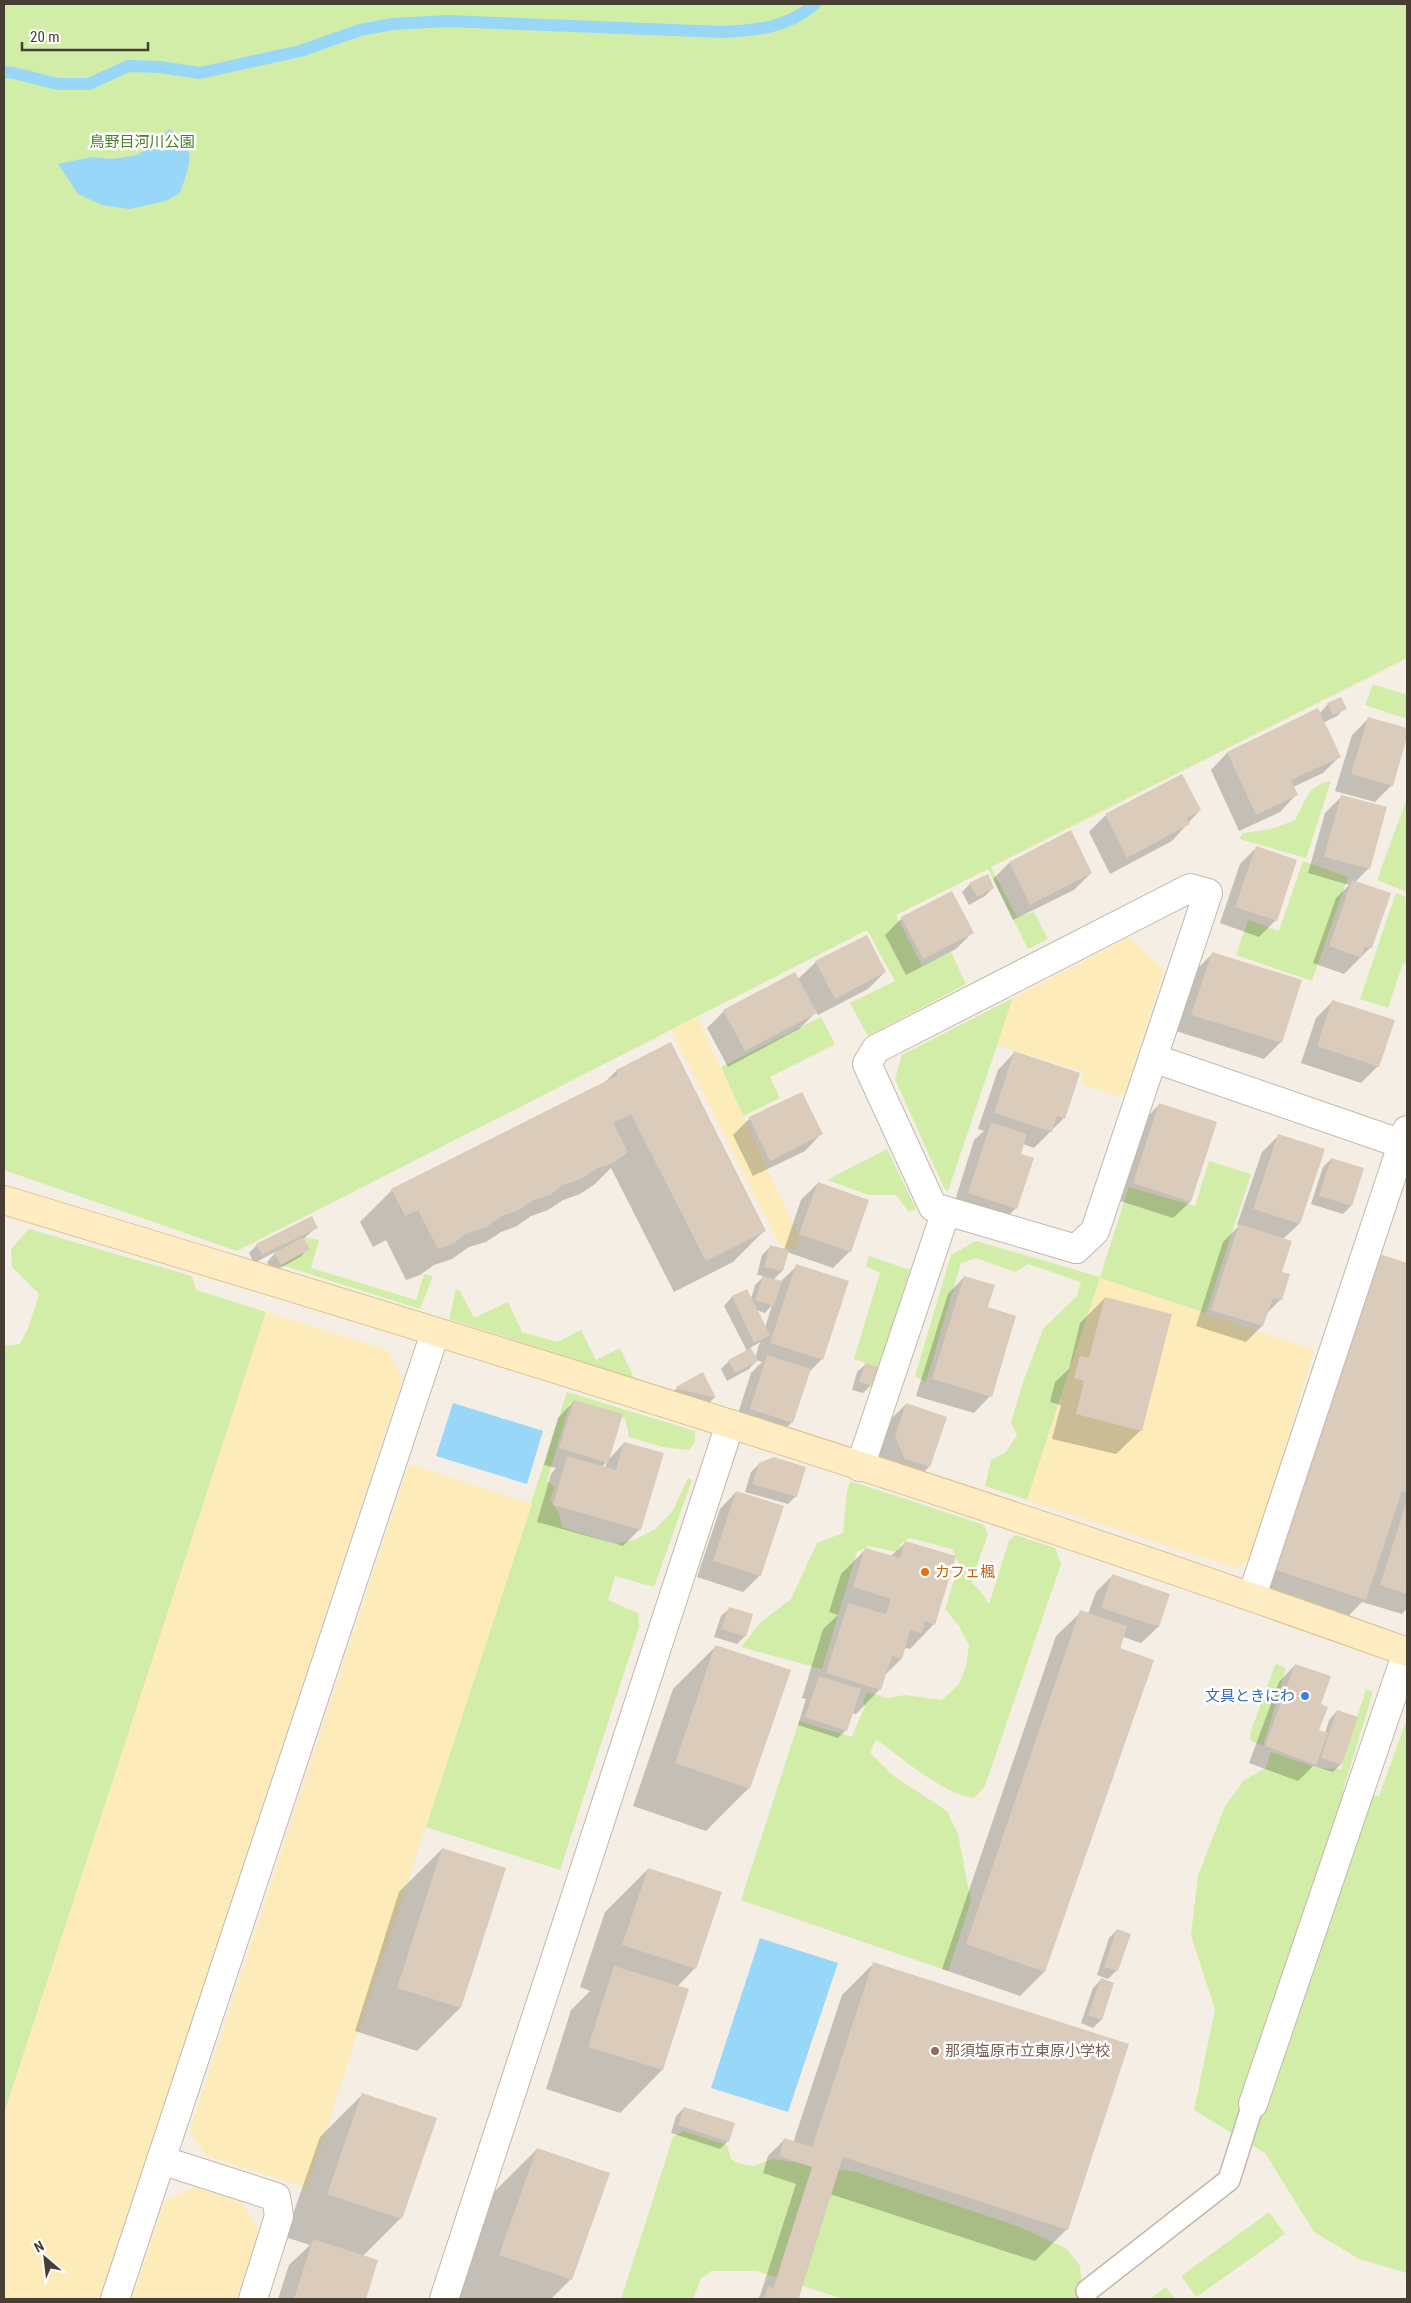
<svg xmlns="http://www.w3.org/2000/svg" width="1411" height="2303" viewBox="0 0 1411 2303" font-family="'Roboto Condensed','Noto Sans JP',sans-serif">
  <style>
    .green { fill: #d2eda8 }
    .sand { fill: #fdebba; fill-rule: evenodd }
    .water { fill: #99d7f8 }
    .shadow { fill: #0003; fill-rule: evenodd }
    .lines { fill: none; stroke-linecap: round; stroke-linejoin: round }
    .stream { stroke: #99d7f8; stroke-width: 12 }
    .building { fill: #dacbbb }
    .lane-casing { stroke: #c3b8a8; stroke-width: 24 }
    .street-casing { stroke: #c3b8a8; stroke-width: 30 }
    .secondary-casing { stroke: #dbc390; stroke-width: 30 }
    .lane { stroke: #fff; stroke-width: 21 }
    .street { stroke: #fff; stroke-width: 28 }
    .secondary { stroke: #ffecc2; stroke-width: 28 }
    .food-dot { fill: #e8710a; stroke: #fff; stroke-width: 2 }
    .shop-dot { fill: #3f7fe0; stroke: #fff; stroke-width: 2 }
    .education-dot { fill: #8d6e63; stroke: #fff; stroke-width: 2 }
    .labels { text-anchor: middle; stroke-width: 5; stroke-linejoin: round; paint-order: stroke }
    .park-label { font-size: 15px; fill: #4a7e20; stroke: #fff }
    .food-label { font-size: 15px; fill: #c56008; stroke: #fff; text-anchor: start }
    .shop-label { font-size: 15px; fill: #366cbe; stroke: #fff; text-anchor: end }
    .education-label { font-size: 15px; fill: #785e54; stroke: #fff; text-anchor: start }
  </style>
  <rect width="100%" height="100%" fill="#f4eee4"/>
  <!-- green -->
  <g class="green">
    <polygon points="4,4 1407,4 1407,658 991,867 1017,917 1034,912 1048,939 1028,949 988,869 896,915 922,966 951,952 966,984 868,1036 850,1003 895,981 867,930 237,1251 4,1170"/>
    <polygon points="1373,684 1407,695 1407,719 1365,705"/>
    <path d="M1331,781L1306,858L1239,839L1243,833L1272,829L1295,820C1306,802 1307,784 1331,781Z"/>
    <polygon points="1407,798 1407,892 1377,880"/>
    <polygon points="1303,861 1348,877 1312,981 1236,955 1248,920 1279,931"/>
    <polygon points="1396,893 1407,897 1407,964 1403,963 1388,1008 1360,999"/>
    <polygon points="1013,998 948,1191 944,1188 895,1079 902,1055"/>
    <polygon points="821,1017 835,1044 770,1077 780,1098 743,1116 721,1067"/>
    <polygon points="887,1149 916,1209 909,1212 896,1195 869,1195 827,1180"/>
    <polygon points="1209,1161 1251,1174 1206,1313 1100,1278 1027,1500 985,1486 991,1460 1006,1452 1017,1435 1011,1422 1023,1382 1043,1329 1077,1296 1081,1282 1028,1264 1015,1272 976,1258 961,1263 926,1382 915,1376 951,1255 976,1241 1100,1277 1129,1187 1195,1206"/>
    <polygon points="29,1229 192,1276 196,1290 266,1312 4,2114 4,1346 20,1344 29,1326 39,1294 12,1267 11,1249"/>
    <polygon points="303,1237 319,1240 311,1268 416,1300 424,1274 433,1276 420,1309 281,1265 310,1249"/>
    <polygon points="869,1256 910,1270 879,1367 854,1359 880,1273 866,1266"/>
    <polygon points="456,1289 460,1291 474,1318 508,1302 522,1332 557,1342 581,1330 596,1360 620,1348 634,1378 449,1319"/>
    <polygon points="567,1392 695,1431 695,1442 689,1450 663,1447 629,1437 625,1418 570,1403 547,1481 555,1487 550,1500 559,1513 562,1527 615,1544 636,1539 655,1529 672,1512 688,1478 692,1480 654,1587 615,1576 608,1600 638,1613 639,1627 560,1870 426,1827"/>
    <path d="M850,1481L984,1525L988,1534L971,1582L981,1592L989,1604L1009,1541L1015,1535L1055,1548L1061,1564L985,1786L974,1798C945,1795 900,1757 876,1739L870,1753L895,1777L947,1811L958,1834L971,1901L948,1971L741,1900L799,1721L852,1737L865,1706L863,1702L867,1692L888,1698L905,1695L942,1700L959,1684L966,1667L969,1645L959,1626L945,1609L959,1564L952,1549L910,1538L901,1544L896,1552L869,1546L857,1552L822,1669L741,1647L760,1623L791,1599L817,1543L843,1533L847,1491Z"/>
    <polygon points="1278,1664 1286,1669 1263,1746 1250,1740 1251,1731 1275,1665"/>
    <polygon points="1366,1689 1373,1692 1343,1790 1379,1796 1407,1719 1407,2273 1359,2259 1314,2232 1265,2153 1194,2110 1215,2010 1191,1935 1198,1876 1225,1806 1244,1780 1266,1768 1271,1752 1318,1768 1341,1769"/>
    <polygon points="683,2131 727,2145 731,2159 740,2164 753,2166 773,2159 856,2172 1020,2227 1067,2249 1080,2266 1083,2299 843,2299 757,2271 711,2271 701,2279 693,2299 621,2299 673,2137"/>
    <polygon points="1269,2212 1285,2234 1196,2297 1181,2276"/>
    <polygon points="1166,2287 1175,2299 1150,2299"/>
  </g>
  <!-- sand -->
  <g class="sand">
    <polygon points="1129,937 1164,970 1126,1090 1119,1096 1081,1084 1083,1072 997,1045 1013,998"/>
    <polygon points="697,1016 800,1239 795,1250 780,1245 671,1030"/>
    <path d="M1100,1278L1314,1350L1252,1559L1235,1568L1027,1500ZM1105,1297L1171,1314L1142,1430L1076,1414L1084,1381L1074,1378L1080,1356L1089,1358Z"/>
    <polygon points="266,1312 387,1350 403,1379 100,2299 4,2299 4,2114"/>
    <polygon points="409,1464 532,1504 307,2188 207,2156 189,2132"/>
    <polygon points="194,2187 242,2202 259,2232 236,2299 132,2299 164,2202"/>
  </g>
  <!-- water -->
  <g class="water">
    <path d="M169,129C199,150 190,163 180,193L166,201L129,209L102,205L78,194L58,164L92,157L113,159L137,155L154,144Z"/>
    <polygon points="453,1403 543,1431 527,1484 436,1456"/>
    <polygon points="760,1938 838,1963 788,2112 711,2088"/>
  </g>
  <!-- shadow -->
  <g class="shadow">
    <polygon points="1340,698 1345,708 1337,716 1323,723 1339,757 1323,773 1293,787 1296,795 1280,812 1239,831 1211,770 1227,753 1317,710 1319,714 1328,704"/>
    <polygon points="1368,719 1407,730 1392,785 1375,802 1335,791 1352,735"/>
    <polygon points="1181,776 1200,810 1172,841 1110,874 1089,832 1105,816"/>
    <polygon points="1342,796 1385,808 1368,869 1355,882 1370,948 1344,974 1313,963 1336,898 1349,885 1308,873 1325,813"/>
    <polygon points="1256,848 1276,920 1259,937 1220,923 1240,864"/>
    <polygon points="1009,863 1091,873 1074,890 1013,920 993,879"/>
    <polygon points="970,884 993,888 985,896 969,905 962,892"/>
    <polygon points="952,892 972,933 956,949 906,975 885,935 902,918"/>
    <polygon points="1213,953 1301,981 1280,1043 1264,1059 1176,1031 1196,970"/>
    <polygon points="816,962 885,972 868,989 818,1015 816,1012 799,1029 728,1067 707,1028 724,1011 798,979"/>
    <polygon points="1333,1001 1378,1066 1361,1083 1301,1063 1316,1018"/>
    <polygon points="670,1044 765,1230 733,1262 674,1292 611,1168 595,1184 580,1194 563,1200 548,1210 531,1216 517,1226 501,1232 486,1242 469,1247 452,1259 434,1265 420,1275 406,1280 386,1240 373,1247 360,1222 392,1190 604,1083 616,1071"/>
    <polygon points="1014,1053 1064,1118 1034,1148 1023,1144 1019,1155 1016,1208 999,1225 952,1210 974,1140 984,1131 978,1129 998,1070"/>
    <polygon points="1160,1104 1190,1202 1173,1218 1117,1200 1143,1121"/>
    <polygon points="750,1118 821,1134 805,1151 753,1176 733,1135"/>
    <polygon points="1279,1135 1299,1224 1283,1239 1281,1299 1266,1314 1262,1326 1246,1342 1196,1326 1223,1242 1239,1226 1237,1225 1262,1152"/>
    <polygon points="1331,1159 1363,1169 1351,1206 1343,1214 1311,1204 1323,1167"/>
    <path d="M818,1183L850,1251L833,1268L787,1252L782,1271L773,1280L780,1282L797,1266L822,1359L808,1373L792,1422L776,1439L734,1426L751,1373L762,1362L757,1360L749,1369L727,1381L721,1369L729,1361L747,1351L724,1306L732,1297L746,1291L751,1299L755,1285L764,1276L757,1275L762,1255L770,1247L784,1250L801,1200ZM772,1305L765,1328L756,1310L765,1313ZM760,1342L755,1358L750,1348Z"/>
    <polygon points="316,1228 303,1239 308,1249 300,1257 273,1272 267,1262 277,1251 254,1263 249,1253 257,1245"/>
    <polygon points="1377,1254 1407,1264 1407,1608 1402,1614 1362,1602 1334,1631 1242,1601"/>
    <polygon points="964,1277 987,1308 990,1396 974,1413 916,1396 948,1294"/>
    <polygon points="1105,1298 1141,1430 1116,1454 1052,1439 1061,1405 1050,1402 1055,1382 1069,1369 1080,1323"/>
    <polygon points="866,1364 871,1385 863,1393 852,1390 857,1372"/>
    <polygon points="702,1374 714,1398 707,1405 669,1396 677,1388"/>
    <path d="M574,1401L607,1461L624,1443L662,1454L639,1530L623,1546L537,1522L551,1474L556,1468L544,1465L558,1418ZM607,1461L605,1468L601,1467L604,1465Z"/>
    <polygon points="906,1404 929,1467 912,1483 889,1476 878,1455 889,1421"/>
    <polygon points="759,1464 796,1496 788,1504 745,1492 751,1472"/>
    <polygon points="736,1492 760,1575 743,1592 697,1577 720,1509"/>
    <polygon points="906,1542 934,1624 910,1649 906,1648 903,1651 901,1659 885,1675 880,1689 856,1714 852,1713 846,1730 838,1738 798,1725 806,1699 802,1698 823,1629 838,1615 829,1612 841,1574 866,1549 891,1556"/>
    <polygon points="1112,1576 1168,1595 1158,1627 1141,1643 1123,1637 1044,1972 1020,1996 942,1969 1056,1636 1081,1612 1088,1614 1096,1592"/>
    <polygon points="730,1608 745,1636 737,1644 714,1637 721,1616"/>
    <polygon points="716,1646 749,1788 706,1831 633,1806 673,1689"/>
    <polygon points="1295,1665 1319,1705 1317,1731 1325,1733 1329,1720 1337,1711 1341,1764 1333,1772 1313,1766 1298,1781 1249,1763 1279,1682"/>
    <polygon points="442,1849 504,1869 460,2008 417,2051 355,2031 399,1892"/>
    <polygon points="648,1869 695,1968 677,1987 662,2070 620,2113 546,2089 571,2010 590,1991 580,1987 605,1912"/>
    <polygon points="1117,1930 1117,1970 1108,1979 1097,1975 1109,1938"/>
    <polygon points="874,1963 1067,2229 1035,2261 830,2194 798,2297 804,2299 757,2299 760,2296 796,2184 763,2173 768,2156 784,2140 793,2143 842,1995"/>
    <polygon points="1101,1980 1113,1984 1101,2020 1093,2028 1081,2023 1093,1988"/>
    <polygon points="363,2094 401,2218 363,2256 377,2261 364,2299 278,2299 289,2265 310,2245 285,2237 320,2137"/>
    <polygon points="684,2108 728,2141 720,2149 671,2133 676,2116"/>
    <polygon points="537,2149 571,2279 551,2299 457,2298 494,2192"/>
  </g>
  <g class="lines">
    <!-- stream -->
    <path class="stream" d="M4,72L14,73L58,84H89L128,66L160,67L200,73L300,51L360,30L393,24L448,21L723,32C758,30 787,28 815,4"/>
  </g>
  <!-- building -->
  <g class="building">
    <polygon points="1341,697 1347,709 1333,715 1327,703"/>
    <polygon points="1318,708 1341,757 1291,780 1298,795 1256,815 1227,752"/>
    <polygon points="1368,717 1407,728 1407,737 1393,786 1351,774"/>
    <polygon points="1182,774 1201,810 1187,818 1190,824 1127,858 1105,814"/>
    <polygon points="1341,795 1387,807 1370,869 1324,857"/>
    <polygon points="1071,830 1092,873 1030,905 1009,862"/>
    <polygon points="1256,846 1297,860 1277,921 1235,907"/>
    <polygon points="988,874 994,888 977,897 969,883"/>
    <polygon points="1352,880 1391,893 1372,948 1365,946 1361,958 1329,946"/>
    <polygon points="952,891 974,933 923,959 901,917"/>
    <polygon points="867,935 886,972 835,999 815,961"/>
    <polygon points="1212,952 1302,980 1282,1043 1191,1015"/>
    <polygon points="795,972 817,1013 745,1051 723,1010"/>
    <polygon points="1332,1000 1395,1020 1379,1067 1317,1046"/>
    <polygon points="671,1042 766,1231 706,1261 631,1114 613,1123 628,1152 613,1163 596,1169 581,1179 563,1185 550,1195 534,1200 519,1210 502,1216 485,1228 467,1233 453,1244 438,1249 418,1210 405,1216 391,1189 618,1075 616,1070"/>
    <polygon points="1014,1051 1080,1073 1065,1119 1057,1116 1052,1132 994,1113"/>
    <polygon points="802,1092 823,1134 770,1161 749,1117"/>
    <polygon points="1159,1103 1217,1122 1191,1202 1133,1183"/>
    <polygon points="991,1122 1027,1134 1021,1154 1034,1158 1017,1209 968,1193"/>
    <polygon points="1278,1134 1325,1149 1300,1224 1253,1209"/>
    <polygon points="1331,1158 1364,1168 1352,1206 1319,1196"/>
    <polygon points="818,1182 869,1200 851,1252 799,1234"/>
    <polygon points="312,1216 318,1228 262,1255 256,1244"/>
    <polygon points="1239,1224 1292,1241 1282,1272 1290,1274 1282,1300 1273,1298 1263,1326 1211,1310"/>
    <polygon points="303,1237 310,1249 281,1265 274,1253"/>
    <polygon points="770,1245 789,1250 783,1271 764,1267"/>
    <polygon points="1376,1253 1407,1263 1407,1493 1402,1491 1366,1600 1273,1569"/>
    <polygon points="796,1264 849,1281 823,1360 770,1343"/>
    <polygon points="763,1276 782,1281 774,1306 755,1300"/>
    <polygon points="964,1276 995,1285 988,1307 1016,1316 992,1397 932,1379"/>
    <polygon points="747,1289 770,1335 754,1343 732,1296"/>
    <polygon points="1105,1297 1172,1314 1142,1431 1076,1414 1084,1381 1074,1378 1080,1356 1089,1358"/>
    <polygon points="751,1348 758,1361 735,1373 728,1360"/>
    <polygon points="767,1355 811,1369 793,1423 750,1409"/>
    <polygon points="865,1363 879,1367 872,1386 859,1382"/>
    <polygon points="703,1372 716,1398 677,1389 676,1387"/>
    <polygon points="574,1400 623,1414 608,1463 559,1448"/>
    <polygon points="906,1403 947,1417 930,1467 905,1459 895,1437"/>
    <polygon points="624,1442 664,1453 641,1530 553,1505 567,1456 616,1470"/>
    <polygon points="774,1457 806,1467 797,1497 752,1484 759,1463"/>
    <polygon points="736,1491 784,1506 761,1576 713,1561"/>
    <polygon points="1407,1500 1407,1594 1380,1585"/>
    <polygon points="905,1541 956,1556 935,1625 925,1621 922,1633 910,1630 902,1659 892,1656 881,1690 826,1673 848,1603 886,1614 891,1599 853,1587 865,1548 900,1558"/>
    <polygon points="1112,1574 1170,1594 1159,1627 1101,1608"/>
    <polygon points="729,1607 753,1614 746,1637 721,1629"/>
    <polygon points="1080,1610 1127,1626 1120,1648 1154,1660 1045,1972 966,1944"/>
    <polygon points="715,1645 791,1670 750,1789 675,1763"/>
    <polygon points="1295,1664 1331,1676 1321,1704 1328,1707 1319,1730 1328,1733 1316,1765 1265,1746"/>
    <polygon points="819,1676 861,1689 847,1731 805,1717"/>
    <polygon points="1337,1710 1358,1717 1342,1765 1321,1758"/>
    <polygon points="442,1848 506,1868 461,2008 397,1988"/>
    <polygon points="648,1868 722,1892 696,1969 622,1945"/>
    <polygon points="1117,1929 1131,1934 1118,1971 1104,1967"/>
    <polygon points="873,1962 1129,2044 1068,2230 843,2157 799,2297 805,2299 764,2299 768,2286 773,2289 812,2167 779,2156 784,2138 812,2147"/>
    <polygon points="614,1966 689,1989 663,2070 588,2047"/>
    <polygon points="1101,1978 1114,1983 1102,2020 1088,2015"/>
    <polygon points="362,2093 437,2118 402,2219 327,2194"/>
    <polygon points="684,2107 735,2123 729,2142 678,2125"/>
    <polygon points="537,2148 610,2173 572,2280 499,2255"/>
    <polygon points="313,2239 378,2260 366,2299 294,2299"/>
  </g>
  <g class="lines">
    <defs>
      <polyline id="lane" points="1087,2291 1229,2180 1253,2104"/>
      <g id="street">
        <polygon points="1190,888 1208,893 1095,1231 1076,1249 933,1207 867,1064 876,1049"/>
        <polyline points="1153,1058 1402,1144"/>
        <polyline points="860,1467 946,1211"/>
        <polyline points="1252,1596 1407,1130"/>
        <polyline points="1253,2104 1407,1652"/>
        <polyline points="161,2160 276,2197 279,2216 253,2299"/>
        <polyline points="115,2299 435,1333"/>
        <polyline points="444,2299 730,1424"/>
      </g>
      <path id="secondary" d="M4,1200C474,1342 945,1486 1407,1652"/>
    </defs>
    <!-- lane casing -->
    <use href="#lane" class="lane-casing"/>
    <!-- street casing -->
    <use href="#street" class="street-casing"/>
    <!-- secondary casing -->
    <use href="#secondary" class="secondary-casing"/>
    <!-- lane -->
    <use href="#lane" class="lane"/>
    <!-- street -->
    <use href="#street" class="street"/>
    <!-- secondary -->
    <use href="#secondary" class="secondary"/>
  </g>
  <!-- markers -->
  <circle class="food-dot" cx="925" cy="1572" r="5"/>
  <circle class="shop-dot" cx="1305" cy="1696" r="5"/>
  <circle class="education-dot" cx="935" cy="2051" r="5"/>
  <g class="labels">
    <!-- park labels -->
    <g class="park-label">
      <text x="142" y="147">鳥野目河川公園</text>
    </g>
    <!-- food labels -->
    <g class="food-label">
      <text x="935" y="1577">カフェ楓</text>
    </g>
    <!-- shop labels -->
    <g class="shop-label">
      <text x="1295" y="1701">文具ときにわ</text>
    </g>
    <!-- education labels -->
    <g class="education-label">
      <text x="945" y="2056">那須塩原市立東原小学校</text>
    </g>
  </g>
  <!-- border -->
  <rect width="1411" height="2303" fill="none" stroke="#463e33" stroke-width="10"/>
  <!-- north arrow -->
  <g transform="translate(45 2258) rotate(332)" stroke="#ffffff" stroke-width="4" paint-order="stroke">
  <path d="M0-4L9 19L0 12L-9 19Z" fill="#463e33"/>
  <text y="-8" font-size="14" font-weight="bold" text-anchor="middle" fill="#463e33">N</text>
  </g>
  <!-- scale -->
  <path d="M22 42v8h126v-8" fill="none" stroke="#463e33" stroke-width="2.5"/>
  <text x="30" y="42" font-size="15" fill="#463e33" stroke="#ffffff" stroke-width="4" paint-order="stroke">20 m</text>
</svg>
